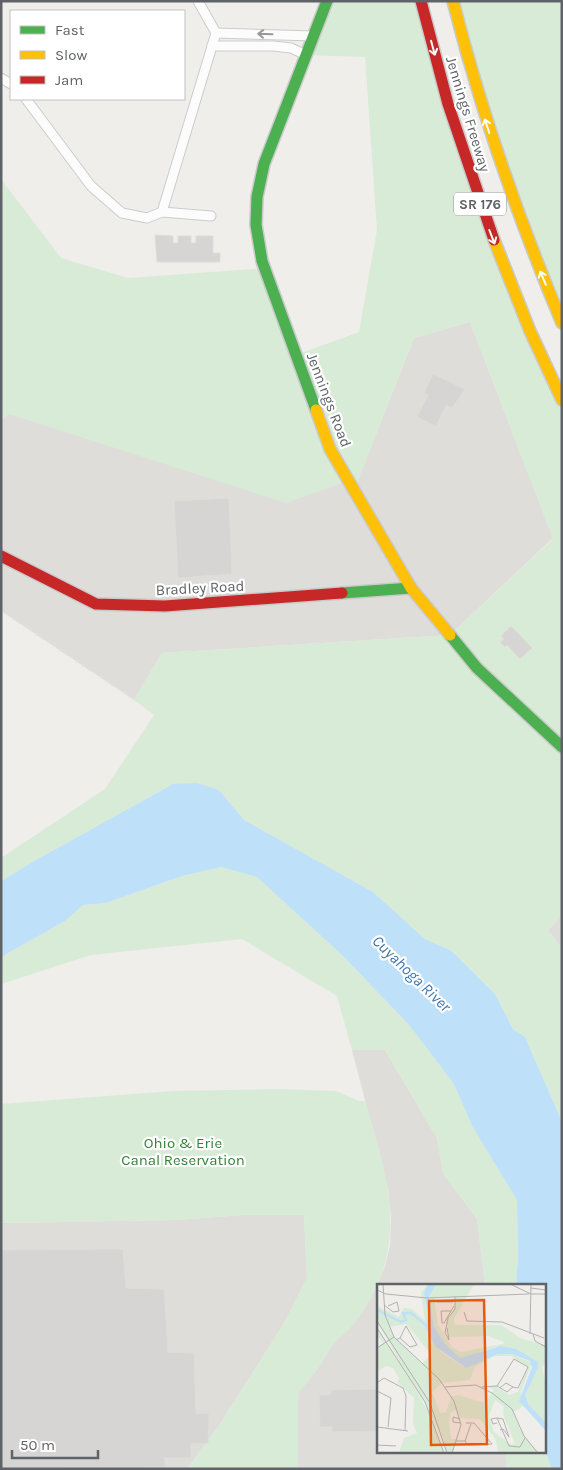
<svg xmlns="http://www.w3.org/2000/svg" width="563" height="1470" viewBox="0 0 563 1470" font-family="Karla,sans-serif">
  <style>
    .industrial { fill: #dfddda }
    .green { fill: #d8ebd6 }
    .water { fill: #bfe0f9 }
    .building { fill: #d6d5d3; stroke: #deddd9 }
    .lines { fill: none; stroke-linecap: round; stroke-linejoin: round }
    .street-casing { stroke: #cbcccc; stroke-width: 11 }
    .fast-casing { stroke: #cacacb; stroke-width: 14 }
    .slow-casing { stroke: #cacacb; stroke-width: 14 }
    .jam-casing { stroke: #cacacb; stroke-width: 14 }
    .street { stroke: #fdfcfc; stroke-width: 9 }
    .fast { stroke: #4caf50; stroke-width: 11 }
    .slow { stroke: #ffc107; stroke-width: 11 }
    .jam { stroke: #c62828; stroke-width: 11 }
    .rail { stroke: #e4e4e4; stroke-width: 3; stroke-dasharray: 1 6; stroke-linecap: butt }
    .oneway { stroke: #96999c }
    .oneway2 { stroke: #f6fbf6 }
    .labels { text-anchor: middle; stroke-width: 4.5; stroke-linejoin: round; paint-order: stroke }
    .shield { fill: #fff; stroke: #8f9295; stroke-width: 1 }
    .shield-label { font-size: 14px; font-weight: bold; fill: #5f6368 }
    .street-label { font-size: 15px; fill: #5f6368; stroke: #fff }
    .park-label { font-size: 15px; fill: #348238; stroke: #fff }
    .water-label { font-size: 16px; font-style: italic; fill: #4174aa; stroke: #fff }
    .inset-river { fill: none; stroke: #bfe0f9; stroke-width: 2.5 }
    .inset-road { fill: none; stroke: #b1b2b2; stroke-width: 1 }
    .view { fill: #e8590c; fill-opacity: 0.15; stroke: #e8590c; stroke-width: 2.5 }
    .inset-edge { fill: none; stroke: #5f6368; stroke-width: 2.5 }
  </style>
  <rect width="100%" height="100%" fill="#efeeea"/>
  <!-- industrial -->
  <g class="industrial">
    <polygon points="470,322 553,538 450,635 162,653 134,700 1,611 1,420 9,414 348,481 354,490 414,338"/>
    <polygon points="562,915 562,948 548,930"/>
    <polygon points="352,1050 385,1050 437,1138 443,1173 477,1219 485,1285 378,1285 378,1451 505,1451 507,1469 298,1469 297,1421 299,1377 376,1288 385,1266 390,1245 391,1218 388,1189"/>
    <polygon points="304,1214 307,1278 286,1320 257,1366 218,1427 187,1469 1,1469 1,1223 176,1220 242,1215"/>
  </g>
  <!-- green -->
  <g class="green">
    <polygon points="327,1 421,1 440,75 562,400 562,915 548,930 562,948 562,1122 525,1037 513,1029 495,994 452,951 425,939 373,892 244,820 219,790 173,784 36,860 1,881 1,858 105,789 154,715 134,700 162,653 450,635 553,539 470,322 414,338 354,491 348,481 286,503 9,414 1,420 1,179 61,258 128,278 265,268 296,355 359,332 377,230 365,57 306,55"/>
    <polygon points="453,1 562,1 562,323"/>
    <polygon points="221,867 257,877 344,957 409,1025 454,1084 472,1126 517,1200 518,1256 516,1285 485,1285 477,1219 443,1173 437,1138 385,1050 352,1050 337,996 242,939 91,955 1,984 1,957 65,921 83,905 106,903 182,876"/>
    <path d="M278,1089L336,1091L359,1101H365C390,1182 411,1252 353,1325C348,1331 342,1335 336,1341C331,1347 326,1356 322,1363C315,1373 307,1383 298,1393V1469H187L218,1427L257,1366L286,1320L307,1278L304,1215H242L176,1220L1,1223V1104L173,1091Z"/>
    <polygon points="544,1444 553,1469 507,1469 505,1451 544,1451"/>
  </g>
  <!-- water -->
  <polygon class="water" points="197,783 219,790 244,820 373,892 425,939 452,951 495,994 513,1029 525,1037 562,1122 562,1469 552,1469 544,1446 544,1285 516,1285 518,1256 517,1200 472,1126 454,1084 409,1025 344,957 257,877 221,867 182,876 106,903 83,905 65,921 1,957 1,881 36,860 173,784"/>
  <!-- building -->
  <g class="building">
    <polygon points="155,235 173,236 173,243 178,243 178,236 191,236 191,243 196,243 196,236 213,236 213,253 220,253 220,262 157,262"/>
    <polygon points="433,374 465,389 452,408 446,405 436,426 417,417 428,395 424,393"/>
    <polygon points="229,498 232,574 178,578 174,501"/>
    <polygon points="511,626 532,648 520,659 507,645 505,647 500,642 504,639 501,636"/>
    <polygon points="123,1249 126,1288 164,1289 168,1352 194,1353 196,1414 209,1413 208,1443 191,1444 191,1458 164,1458 166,1467 1,1469 1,1250"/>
    <polygon points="378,1389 378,1431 332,1432 332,1427 320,1427 319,1395 331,1394 331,1390"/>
  </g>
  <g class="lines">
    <defs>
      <g id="street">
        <polyline points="198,1 216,33"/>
        <polyline points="216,33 314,36"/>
        <polyline points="212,46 273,46 291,48 306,55"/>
        <polyline points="1,78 11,84"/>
        <polyline points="26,99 91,186 122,213 147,218 162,212 211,216"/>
        <polyline points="162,212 216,33"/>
      </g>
      <g id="fast">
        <polyline points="316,410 262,261 256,225 257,197 264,164 327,1"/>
        <polyline points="342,593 411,588"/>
        <polyline points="450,635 477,668 562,747"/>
      </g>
      <g id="slow">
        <path d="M453,1C481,112 518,218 562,323"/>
        <polyline points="494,240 530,331 562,400"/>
        <polyline points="316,410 330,449 411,588 450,635"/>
      </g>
      <g id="jam">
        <polyline points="421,1 448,104 494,240"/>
        <polyline points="1,556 96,604 165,606 342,593"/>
      </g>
    </defs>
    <!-- street casing -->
    <use href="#street" class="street-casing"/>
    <!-- fast casing -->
    <use href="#fast" class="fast-casing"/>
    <!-- slow casing -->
    <use href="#slow" class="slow-casing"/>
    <!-- jam casing -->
    <use href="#jam" class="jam-casing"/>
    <!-- street -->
    <use href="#street" class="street"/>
    <!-- fast -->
    <use href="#fast" class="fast"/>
    <!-- slow -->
    <use href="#slow" class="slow"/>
    <!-- jam -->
    <use href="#jam" class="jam"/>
    <!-- rail -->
    <polyline class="rail" points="1,611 134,700 491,947 562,1010"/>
  </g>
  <!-- one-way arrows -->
  <defs><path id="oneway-shaft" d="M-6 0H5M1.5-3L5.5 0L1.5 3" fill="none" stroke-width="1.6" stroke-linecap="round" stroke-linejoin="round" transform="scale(1.25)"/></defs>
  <use class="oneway" href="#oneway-shaft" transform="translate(265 34) rotate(-178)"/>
  <g class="oneway2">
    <use href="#oneway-shaft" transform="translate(433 48) rotate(75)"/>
    <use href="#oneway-shaft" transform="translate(487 126) rotate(-108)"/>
    <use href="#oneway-shaft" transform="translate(492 237) rotate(69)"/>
    <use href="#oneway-shaft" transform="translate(543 278) rotate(-113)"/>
  </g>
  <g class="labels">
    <!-- shield labels -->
    <rect class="shield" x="454" y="192.5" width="52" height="23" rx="4"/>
    <g class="shield-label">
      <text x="480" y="209">SR 176</text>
    </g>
    <!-- street labels -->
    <g class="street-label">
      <text transform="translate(468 114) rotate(73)" y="5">Jennings Freeway</text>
      <text transform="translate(329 400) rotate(69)" y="5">Jennings Road</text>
      <text transform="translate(200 588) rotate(-3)" y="5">Bradley Road</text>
    </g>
    <!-- park labels -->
    <g class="park-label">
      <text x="183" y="1148">Ohio &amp; Erie<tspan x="183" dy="17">Canal Reservation</tspan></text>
    </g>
    <!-- water labels -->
    <g class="water-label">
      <text transform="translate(412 973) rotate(44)" y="6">Cuyahoga River</text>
    </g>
  </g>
  <!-- overview -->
  <g transform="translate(377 1284)">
    <rect width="169" height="169" fill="#efeeea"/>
    <path d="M51,0L53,51L64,68L87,83L121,70H135L155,79L144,107L145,123L136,128L143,146L161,169H122L118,154L103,135L83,134L80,126L74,128L72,138L74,155H80L75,169H70L66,154L0,37V22L22,33L27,24L35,25L48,37L44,9ZM29,40L54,70L45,80L17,53L13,43ZM117,72H134L151,83L141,108L132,111L117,102L112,103L117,106L108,119L81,111L74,113L69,128L63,129L55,108L65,99L93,96L98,83ZM118,116L127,122L126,130L138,160H133L117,148L112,132ZM59,0H97L77,35L78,41H124L145,55L169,61V78L165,83L169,101V139L149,118L148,111L161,79L118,63L83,75L68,60L57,43L52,13ZM57,14H78V24L69,39L72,53L111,52L127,58L126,60L84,68L75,63L61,41ZM0,44L48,118L67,169H22L27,154L40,149L36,140L37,114L20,98L22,94L16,84L9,82L0,88V64L6,59L0,51Z" fill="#d8ebd6" fill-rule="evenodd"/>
    <path d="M51,0H59L52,13L57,43L68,60L83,74L124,62L139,65L161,78V84L148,111L151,120L169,139V147L142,117L155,83L153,77L135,70H121L89,84L59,63L49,45L51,29L47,9Z" fill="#bfe0f9"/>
    <path class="inset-river" d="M0,26L24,38L29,36L26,29H34L50,42"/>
    <path class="inset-road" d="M6,0L8,31L17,53L62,95L77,117L84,141L75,169M133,0L154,10H169M154,4L169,6M0,6L9,10L50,14L152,10M60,18H76M7,21L16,28L22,27L20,18L11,22M74,27H64L65,39H67L77,22M87,28L90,37L125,38L167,54M0,37L53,119L70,169M0,44L48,118L67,169M70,44L72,56L68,49L71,34L78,25V13M153,50L154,0M156,50L158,57L169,63M19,56L23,54L33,63L40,61L29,42L23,54M0,64L17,53M68,103L99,101L115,109L135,125L147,152L161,169M105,103L120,102L137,75L151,83L141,104L136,103L130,108L120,102M123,104L129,99L136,103M0,107L14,114L11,143M0,110V99L7,94L26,104L29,112L28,147M120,134L126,135L132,153L126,145L123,146M83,135L76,133V138L84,139M120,139L116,140L114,135L120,134L132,162L143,163L148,154M0,143L31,147M79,157H88L91,161L115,160L97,139H89M88,157L94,140M0,161L19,162"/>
    <path class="view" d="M107,16L110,160L54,161L52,17Z"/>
    <rect width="169" height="169" class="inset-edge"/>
  </g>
  <!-- border -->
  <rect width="563" height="1470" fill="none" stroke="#5f6368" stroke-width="5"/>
  <!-- legend -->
  <rect x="10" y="10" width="175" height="90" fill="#ffffff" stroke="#bfc1c3"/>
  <rect x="20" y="26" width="25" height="8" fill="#4caf50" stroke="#bfc1c3"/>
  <text x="55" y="35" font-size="15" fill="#5f6368">Fast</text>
  <rect x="20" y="51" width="25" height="8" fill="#ffc107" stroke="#bfc1c3"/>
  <text x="55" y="60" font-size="15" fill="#5f6368">Slow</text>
  <rect x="20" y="76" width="25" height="8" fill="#c62828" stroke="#bfc1c3"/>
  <text x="55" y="85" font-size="15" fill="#5f6368">Jam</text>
  <!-- scale -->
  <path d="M12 1450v8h86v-8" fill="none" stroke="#5f6368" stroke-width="2.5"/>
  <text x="20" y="1450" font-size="15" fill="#5f6368" stroke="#ffffff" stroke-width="4" paint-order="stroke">50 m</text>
</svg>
